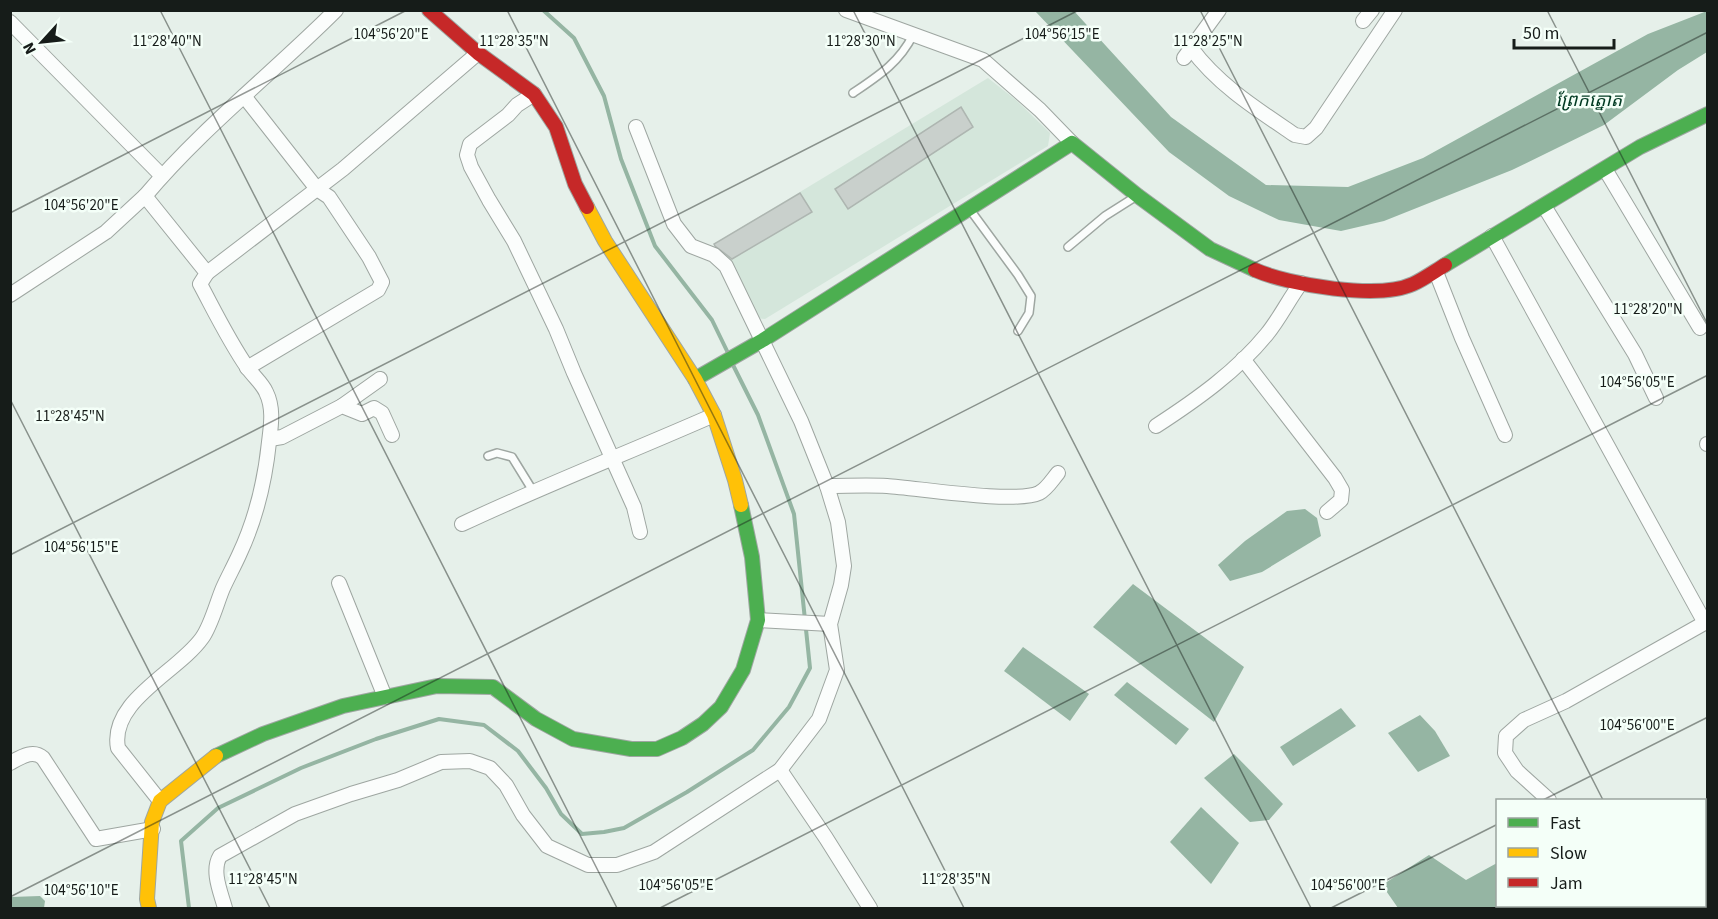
<svg xmlns="http://www.w3.org/2000/svg" width="1718" height="919" viewBox="0 0 1718 919" font-family="'Source Sans 3','Noto Sans Khmer',sans-serif">
  <style>
    .built { fill: #d4e6db }
    .water { fill: #95b5a3 }
    .lines { fill: none; stroke-linecap: round; stroke-linejoin: round }
    .stream { stroke: #95b5a3; stroke-width: 4 }
    .building { fill: #c9d0cc; stroke: #aeb6b1; stroke-width: 1.5 }
    .lane-casing { stroke: #9ea6a1; stroke-width: 10 }
    .street-casing { stroke: #9ea6a1; stroke-width: 16 }
    .fast-casing { stroke: #9ea6a1; stroke-width: 16 }
    .slow-casing { stroke: #9ea6a1; stroke-width: 16 }
    .jam-casing { stroke: #9ea6a1; stroke-width: 16 }
    .lane { stroke: #fbfdfc; stroke-width: 7 }
    .street { stroke: #fbfdfc; stroke-width: 14 }
    .fast { stroke: #4caf50; stroke-width: 14 }
    .slow { stroke: #ffc107; stroke-width: 14 }
    .jam { stroke: #c62828; stroke-width: 14 }
    .ticks { fill: none; stroke: #161c19; stroke-width: 1.5; stroke-opacity: 0.45 }
    .labels { text-anchor: middle; stroke-width: 5; stroke-linejoin: round; paint-order: stroke }
    .water-label { font-size: 18px; font-style: italic; fill: #003a22; stroke: #f4fff8 }
    .ticks-label { font-size: 15px; text-anchor: middle; fill: #161c19; stroke: #f4fff8; stroke-width: 5; stroke-linejoin: round; paint-order: stroke }
  </style>
  <rect width="100%" height="100%" fill="#e6f0ea"/>
  <!-- built -->
  <polygon class="built" points="988,78 1016,100 1050,133 1048,146 765,319 757,318 714,244"/>
  <!-- water -->
  <g class="water">
    <polygon points="1035,11 1074,11 1171,117 1266,185 1348,187 1423,158 1648,34 1707,11 1707,52 1678,70 1604,125 1512,170 1384,221 1341,231 1279,220 1229,196 1169,152"/>
    <polygon points="1305,509 1317,518 1321,536 1262,572 1230,581 1218,565 1245,541 1287,511"/>
    <polygon points="1133,584 1244,667 1214,722 1093,627"/>
    <polygon points="1023,647 1089,694 1070,721 1004,671"/>
    <polygon points="1127,682 1189,729 1176,745 1114,695"/>
    <polygon points="1341,708 1356,726 1293,766 1280,747"/>
    <polygon points="1420,715 1435,731 1450,756 1418,772 1388,733"/>
    <polygon points="1234,754 1283,804 1269,820 1250,822 1204,778"/>
    <polygon points="1201,807 1239,843 1211,884 1170,842"/>
    <polygon points="1429,855 1466,880 1497,863 1498,906 1586,906 1585,908 1398,908 1382,885"/>
    <polygon points="40,896 45,901 44,908 11,908 11,897"/>
  </g>
  <g class="lines">
    <!-- stream -->
    <g class="stream">
      <polyline points="543,10 574,38 604,96 621,159 655,246 712,320 728,353"/>
      <polyline points="189,908 181,841 218,808 301,768 376,739 439,719 484,725 518,751 546,788 561,814 582,834 604,832 624,828 687,792 753,750 789,707 810,668 794,514 758,415 733,365"/>
    </g>
  </g>
  <!-- building -->
  <g class="building">
    <polygon points="961,107 973,127 848,209 835,189"/>
    <polygon points="800,193 812,212 732,259 715,246 714,244"/>
  </g>
  <g class="lines">
    <defs>
      <g id="lane">
        <path d="M853,93C878,76 899,63 913,35"/>
        <polyline points="971,211 1018,275 1031,296 1029,313 1018,331"/>
        <polyline points="1068,247 1105,216 1135,197"/>
        <polyline points="488,456 497,453 512,457 533,491"/>
      </g>
      <g id="street">
        <polyline points="846,10 983,60 1040,110 1072,143"/>
        <polyline points="1363,21 1372,10"/>
        <polyline points="10,22 162,176"/>
        <path d="M1191,48C1218,85 1258,110 1295,135L1306,137L1316,128L1395,10"/>
        <polyline points="1184,58 1219,10"/>
        <polyline points="534,94 517,105 508,115 470,144 467,155 471,167 489,200 514,241 556,329 574,373 634,507 640,532"/>
        <polyline points="244,96 317,189 329,197 369,257 382,282 378,290 247,368"/>
        <polyline points="1605,169 1700,328"/>
        <path d="M145,196C202,128 273,73 336,10"/>
        <polyline points="1544,206 1635,354 1656,398"/>
        <polyline points="1492,236 1705,623"/>
        <polyline points="1436,272 1462,338 1505,435"/>
        <polyline points="207,273 343,169 478,53"/>
        <path d="M10,295L106,232L145,196L207,273L200,284C215,312 229,341 247,367C253,376 262,383 266,392C274,408 271,426 269,442C265,481 256,519 239,555C234,566 228,577 223,588C217,602 211,626 202,638C178,672 109,701 118,748L160,801"/>
        <polyline points="1243,359 1335,478 1342,490 1341,500 1327,512"/>
        <polyline points="342,406 380,379"/>
        <path d="M1156,426C1196,400 1237,371 1267,334C1280,318 1289,299 1301,283"/>
        <polyline points="270,439 282,437 342,406 362,414 374,408 382,413 392,435"/>
        <polyline points="1707,444 1708,444"/>
        <path d="M827,486C847,486 867,485 887,486C918,488 1015,504 1039,493C1047,489 1052,480 1058,473"/>
        <path d="M462,524C545,485 630,452 714,415"/>
        <polyline points="339,583 385,697"/>
        <polyline points="758,620 830,624"/>
        <path d="M10,763C21,757 33,749 43,758L96,839L153,829"/>
        <polyline points="780,770 826,838 870,908"/>
        <polyline points="1549,800 1517,771 1505,753 1506,736 1524,720 1566,701 1708,621"/>
        <polyline points="1704,836 1708,834"/>
        <polyline points="1677,906 1681,908"/>
        <path d="M225,908C221,893 211,871 220,856L295,814L351,794L398,780L441,762L470,761L490,768L506,785L523,815L547,846L588,865H617L654,852L780,770L819,719L837,670L830,624L841,585L844,566L838,522L827,486L801,421L726,266L714,255L691,246L674,224L636,127"/>
      </g>
      <g id="fast">
        <polyline points="1445,265 1640,147 1708,114"/>
        <polyline points="695,379 763,340 1072,143 1138,196 1210,249 1255,270"/>
        <polyline points="216,756 263,734 343,706 437,686 493,687 536,719 573,739 631,749 657,749 682,738 703,724 721,707 743,670 758,620 752,557 741,505"/>
      </g>
      <g id="slow">
        <polyline points="587,207 605,241 695,379 714,415 735,480 741,505"/>
        <polyline points="149,908 147,899 152,822 160,801 216,756"/>
      </g>
      <g id="jam">
        <polyline points="429,10 478,53 534,94 556,127 575,184 587,207"/>
        <path d="M1255,270C1289,285 1378,300 1413,284C1424,279 1435,271 1445,265"/>
      </g>
    </defs>
    <!-- lane casing -->
    <use href="#lane" class="lane-casing"/>
    <!-- street casing -->
    <use href="#street" class="street-casing"/>
    <!-- fast casing -->
    <use href="#fast" class="fast-casing"/>
    <!-- slow casing -->
    <use href="#slow" class="slow-casing"/>
    <!-- jam casing -->
    <use href="#jam" class="jam-casing"/>
    <!-- lane -->
    <use href="#lane" class="lane"/>
    <!-- street -->
    <use href="#street" class="street"/>
    <!-- fast -->
    <use href="#fast" class="fast"/>
    <!-- slow -->
    <use href="#slow" class="slow"/>
    <!-- jam -->
    <use href="#jam" class="jam"/>
  </g>
  <!-- ticks -->
  <path class="ticks" d="M160,10L617,908M507,10L964,908M853,10L1311,908M1200,10L1603,800M1547,10L1708,325M10,213L407,10M10,399L270,908M10,555L1079,10M1543,800L1708,717M10,897L1708,32M1656,906L1658,908M660,908L1708,375M1331,908L1498,824"/>
  <g class="labels">
    <!-- water labels -->
    <g class="water-label">
      <text x="1589" y="106">ព្រែកត្នោត</text>
    </g>
  </g>
  <g class="ticks-label">
    <text x="391" y="39">104°56'20"E</text>
    <text x="1062" y="39">104°56'15"E</text>
    <text x="167" y="46">11°28'40"N</text>
    <text x="514" y="46">11°28'35"N</text>
    <text x="861" y="46">11°28'30"N</text>
    <text x="1208" y="46">11°28'25"N</text>
    <text x="81" y="210">104°56'20"E</text>
    <text x="1648" y="314">11°28'20"N</text>
    <text x="1637" y="387">104°56'05"E</text>
    <text x="70" y="421">11°28'45"N</text>
    <text x="81" y="552">104°56'15"E</text>
    <text x="1637" y="730">104°56'00"E</text>
    <text x="263" y="884">11°28'45"N</text>
    <text x="956" y="884">11°28'35"N</text>
    <text x="676" y="890">104°56'05"E</text>
    <text x="1348" y="890">104°56'00"E</text>
    <text x="81" y="895">104°56'10"E</text>
  </g>
  <!-- border -->
  <rect width="1718" height="919" fill="none" stroke="#161c19" stroke-width="24"/>
  <!-- legend -->
  <rect x="1496" y="799" width="210" height="108" fill="#f4fff8" stroke="#9ba49f" stroke-width="1.5"/>
  <rect x="1508" y="818" width="30" height="9" fill="#4caf50" stroke="#9ba49f" stroke-width="1.5"/>
  <text x="1550" y="829" font-size="18" fill="#161c19">Fast</text>
  <rect x="1508" y="848" width="30" height="9" fill="#ffc107" stroke="#9ba49f" stroke-width="1.5"/>
  <text x="1550" y="859" font-size="18" fill="#161c19">Slow</text>
  <rect x="1508" y="878" width="30" height="9" fill="#c62828" stroke="#9ba49f" stroke-width="1.5"/>
  <text x="1550" y="889" font-size="18" fill="#161c19">Jam</text>
  <!-- north arrow -->
  <g transform="translate(42 42) rotate(243)" stroke="#f4fff8" stroke-width="4.5" paint-order="stroke">
  <path d="M0-4.5L10 22L0 15L-10 22Z" fill="#161c19"/>
  <text y="-9" font-size="16" font-weight="bold" text-anchor="middle" fill="#161c19">N</text>
  </g>
  <!-- scale -->
  <path d="M1514 39v9h100v-9" fill="none" stroke="#161c19" stroke-width="3"/>
  <text x="1523" y="39" font-size="18" fill="#161c19" stroke="#f4fff8" stroke-width="4.5" paint-order="stroke">50 m</text>
</svg>
